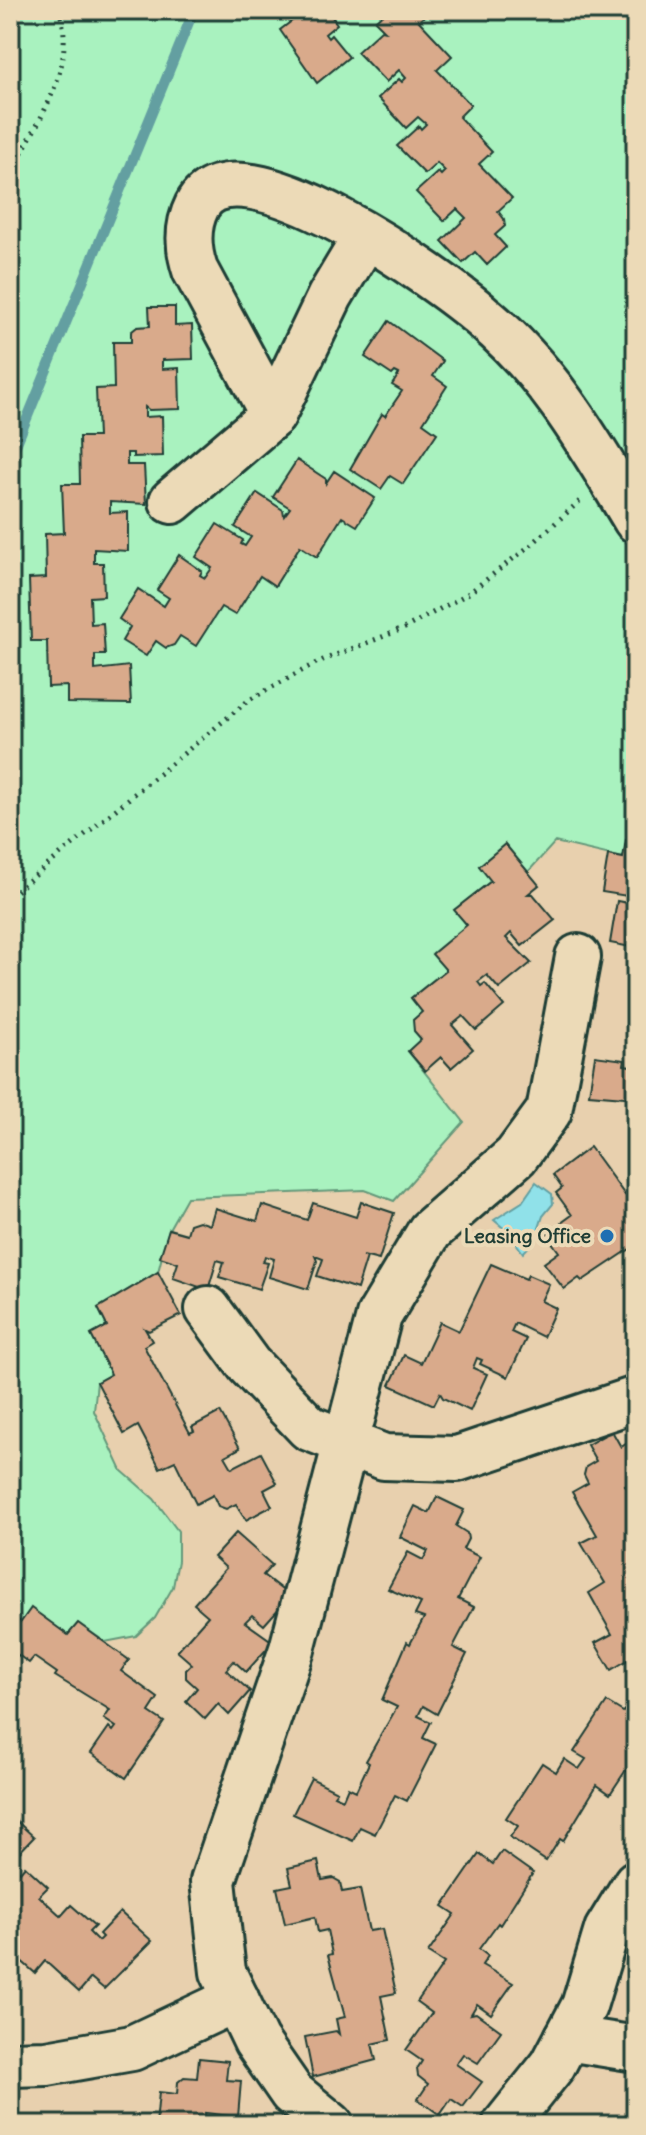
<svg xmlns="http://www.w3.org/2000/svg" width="646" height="2135" viewBox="0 0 646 2135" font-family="Delius,sans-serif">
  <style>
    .green { fill: #a9f2bf; stroke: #64987a; stroke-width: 2 }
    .water { fill: #90e1e9; stroke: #639fa1; stroke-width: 2 }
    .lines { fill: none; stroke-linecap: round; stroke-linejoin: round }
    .stream { stroke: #639fa1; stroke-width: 10 }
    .building { fill: #d9aa8b; stroke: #1f3d34; stroke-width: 2 }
    .minor-casing { stroke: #1f3d34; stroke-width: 50 }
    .path { stroke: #1f3d34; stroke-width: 5; stroke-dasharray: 2 6; stroke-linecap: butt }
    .minor { stroke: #ecdab7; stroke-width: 44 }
    .poi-dot { fill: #1f6fb2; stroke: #ecdab7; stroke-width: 3 }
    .labels { text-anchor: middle; stroke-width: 8; stroke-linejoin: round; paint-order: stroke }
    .poi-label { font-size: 20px; font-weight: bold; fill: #1f3d34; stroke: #ecdab7; text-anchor: end }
  </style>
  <rect width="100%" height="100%" fill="#e8d0ae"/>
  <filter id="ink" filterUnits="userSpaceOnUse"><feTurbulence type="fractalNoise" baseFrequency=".0125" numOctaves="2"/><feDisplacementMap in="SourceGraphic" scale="16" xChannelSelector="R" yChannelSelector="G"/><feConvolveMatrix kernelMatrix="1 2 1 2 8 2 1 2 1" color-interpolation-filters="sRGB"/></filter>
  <g filter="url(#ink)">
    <!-- green -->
    <polygon class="green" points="10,10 636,10 636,841 623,858 555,842 528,872 505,845 479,866 491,881 455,910 467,925 433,953 446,970 411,998 422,1012 421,1039 408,1051 464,1122 394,1201 365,1190 187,1197 169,1229 158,1272 98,1308 107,1326 91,1335 111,1374 97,1382 94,1411 122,1471 154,1499 178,1531 178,1561 173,1587 155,1618 136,1636 105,1642 78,1623 68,1635 31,1609 21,1622 10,1617"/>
    <!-- water -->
    <polygon class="water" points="536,1182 552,1194 553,1204 543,1216 535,1240 523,1253 508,1232 494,1220 522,1202"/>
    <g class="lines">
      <!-- stream -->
      <polyline class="stream" points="10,460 194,10"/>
    </g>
    <!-- building -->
    <g class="building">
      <polygon points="285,10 340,10 332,17 337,24 325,34 328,38 331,35 349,57 317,83 280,30 293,20"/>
      <polygon points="387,10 431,10 419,21 452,56 437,70 471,105 459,117 492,152 479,164 512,198 498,211 504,219 505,226 495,235 506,247 487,265 475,252 463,263 442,241 466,218 457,209 444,221 416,192 438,172 441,175 445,171 437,163 425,174 397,146 419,126 421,129 426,124 418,117 406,128 378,98 399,79 402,82 406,78 399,70 386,82 357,52 381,30 385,31 375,21"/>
      <polygon points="149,307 175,307 175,326 192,325 193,359 162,360 162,369 179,368 180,409 149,410 145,407 145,417 162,416 163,456 133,457 133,453 127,453 127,465 144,465 146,504 110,502 110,513 128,512 128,551 94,549 94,563 103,563 104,596 90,597 91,624 103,623 105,655 95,655 95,670 129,666 131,704 67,703 67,686 48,687 47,641 31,641 29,579 46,578 45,534 64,533 62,484 80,484 79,437 98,437 96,389 114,388 113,342 131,342 131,332 137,327 150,326"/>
      <polygon points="389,321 443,361 433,376 447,386 423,423 437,433 403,484 390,476 381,489 350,469 382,414 385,416 402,391 392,385 399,374 395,372 392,375 365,357"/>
      <polygon points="297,460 326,479 326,483 334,471 375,498 357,526 342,517 317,557 300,546 275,586 260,576 235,615 221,607 196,646 180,636 174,645 166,648 156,641 146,656 122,641 130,627 119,619 138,589 164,606 169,598 157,590 179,555 202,571 200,575 205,578 212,568 196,557 217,524 243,540 241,544 245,546 251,537 235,527 257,493 283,510 284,516 290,508 273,497"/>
      <polygon points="626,840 636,841 636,948 610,943 617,901 633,904 634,897 602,892 608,855 623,858"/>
      <polygon points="505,844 539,885 528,894 533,894 555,920 522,946 511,933 506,938 531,963 499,989 487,975 478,982 481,986 485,983 504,1006 476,1030 463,1016 452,1025 473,1049 451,1068 441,1057 425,1071 408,1051 421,1039 414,1031 413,1020 422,1012 411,998 446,970 432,954 467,925 454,910 491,881 479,866"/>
      <polygon points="633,1052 636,1098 589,1094 595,1056 625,1060 624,1065 631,1066"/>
      <polygon points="590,1147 625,1195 636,1187 636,1245 582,1281 579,1278 564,1289 544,1263 559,1252 546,1234 572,1215 556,1193 562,1188 553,1175"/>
      <polygon points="361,1202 394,1213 379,1260 363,1256 367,1257 357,1289 317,1276 323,1259 315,1256 317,1261 308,1289 269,1277 274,1259 265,1256 263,1262 268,1263 259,1289 219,1277 224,1262 217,1260 208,1290 173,1278 178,1263 160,1257 169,1229 187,1234 190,1224 199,1221 210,1225 215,1208 257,1221 262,1205 307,1220 313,1203 356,1217"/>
      <polygon points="491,1264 526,1279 528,1275 549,1284 541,1301 556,1308 543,1337 515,1323 511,1332 526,1339 508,1377 480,1364 482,1360 477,1358 473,1368 487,1374 470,1411 443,1398 440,1393 434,1405 390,1385 404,1355 421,1363 440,1322 459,1331"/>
      <polygon points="158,1272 181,1315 149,1331 145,1329 152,1341 144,1346 190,1433 194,1431 192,1427 220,1412 240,1448 225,1456 232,1468 261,1453 277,1483 264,1490 272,1506 246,1520 236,1504 226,1509 218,1506 213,1495 196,1504 175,1461 160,1468 138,1426 124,1434 97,1382 111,1374 91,1335 107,1326 98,1308"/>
      <polygon points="612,1431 621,1447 634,1439 636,1442 636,1478 625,1485 629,1491 636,1487 636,1531 630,1535 636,1544 636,1655 611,1670 595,1643 612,1634 589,1593 605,1583 581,1543 597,1535 572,1492 588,1483 584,1475 586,1467 596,1461 587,1445"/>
      <polygon points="437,1497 464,1510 456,1526 467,1533 468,1539 463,1549 480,1557 458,1599 474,1607 453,1647 467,1654 437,1714 423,1706 418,1716 431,1722 423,1738 436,1744 407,1801 395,1795 375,1834 360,1827 353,1841 293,1814 311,1778 337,1791 334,1795 343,1799 348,1787 356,1791 369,1763 366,1761 397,1707 382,1700 407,1642 410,1644 424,1618 415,1615 421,1603 388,1589 408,1552 423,1560 428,1551 400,1537 415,1506 429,1513"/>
      <polygon points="236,1533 272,1565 263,1575 290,1596 264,1625 252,1615 245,1622 273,1642 246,1672 234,1661 226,1670 250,1691 229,1715 218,1704 205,1719 186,1701 197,1688 186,1678 186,1670 192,1664 177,1651 208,1616 194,1604 226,1568 214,1557"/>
      <polygon points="31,1608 68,1635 78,1623 129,1660 121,1671 158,1698 149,1712 164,1722 126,1778 91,1753 109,1727 113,1731 116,1727 104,1719 110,1710 55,1676 57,1673 34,1657 29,1663 18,1655 10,1667 10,1617 21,1622"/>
      <polygon points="636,1692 636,1763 629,1773 626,1770 610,1794 597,1785 563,1841 560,1839 546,1861 510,1837 518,1826 506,1818 542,1763 556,1772 564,1759 579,1769 586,1759 574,1752 607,1702 623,1712"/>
      <polygon points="10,1815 34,1837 14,1858 10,1858"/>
      <polygon points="502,1851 533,1873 500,1925 498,1923 479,1949 488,1956 482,1965 513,1983 491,2014 477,2004 471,2014 476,2013 501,2031 478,2063 463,2054 456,2064 482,2082 463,2107 451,2099 440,2115 418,2099 428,2084 418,2076 417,2069 422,2061 406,2050 432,2013 417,2002 444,1963 428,1953 455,1914 443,1906 479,1854 493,1864"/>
      <polygon points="318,1861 322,1880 333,1878 340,1882 342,1892 360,1889 369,1931 382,1929 396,1993 381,1996 390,2040 372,2044 376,2060 313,2077 305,2037 336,2031 339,2034 336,2019 345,2017 328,1955 332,1954 327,1930 318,1932 315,1917 285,1924 277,1888 292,1885 288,1868"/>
      <polygon points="10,1864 20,1872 25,1866 48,1887 39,1896 61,1916 71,1905 95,1926 89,1932 98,1941 102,1937 99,1934 120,1912 152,1941 104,1989 91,1978 79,1992 45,1961 35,1973 10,1951"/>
      <polygon points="199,2058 228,2061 226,2080 241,2081 238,2117 205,2113 205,2121 222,2125 156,2125 159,2092 177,2094 178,2082 184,2077 197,2078"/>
    </g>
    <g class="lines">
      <defs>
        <g id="minor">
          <path d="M273,415L195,270C188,249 187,226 197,206C235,131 445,283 484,318C552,375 591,446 636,520"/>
          <polyline points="172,501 273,415 330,296 366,236"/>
          <polyline points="208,1309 249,1365 309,1428 384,1457 457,1459 636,1399"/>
          <polyline points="567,2038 636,2049"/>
          <polyline points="10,2064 47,2063 132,2048 236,1999"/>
          <polyline points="331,2125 292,2093 256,2041 223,1972 213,1881 292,1649 379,1316 430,1231 516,1156 549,1111 578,957"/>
          <polyline points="505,2125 553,2065 584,2006 607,1930 636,1883"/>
        </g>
      </defs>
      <!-- minor casing -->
      <use href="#minor" class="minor-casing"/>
      <!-- path -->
      <g class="path">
        <path d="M10,174C36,124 79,67 59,10"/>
        <polyline points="10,896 249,700 318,662 405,628 469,593 531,545 582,499"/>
      </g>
      <!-- minor -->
      <use href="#minor" class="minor"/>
    </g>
  </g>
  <!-- markers -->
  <circle class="poi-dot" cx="607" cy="1236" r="8"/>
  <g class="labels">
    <!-- poi labels -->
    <g class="poi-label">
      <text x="591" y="1243">Leasing Office</text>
    </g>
  </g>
  <!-- margin -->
  <rect width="646" height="2135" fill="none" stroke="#ecdab7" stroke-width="40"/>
  <rect x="20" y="20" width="606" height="2095" fill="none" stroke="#1f3d34" stroke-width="3" filter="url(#ink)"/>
</svg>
